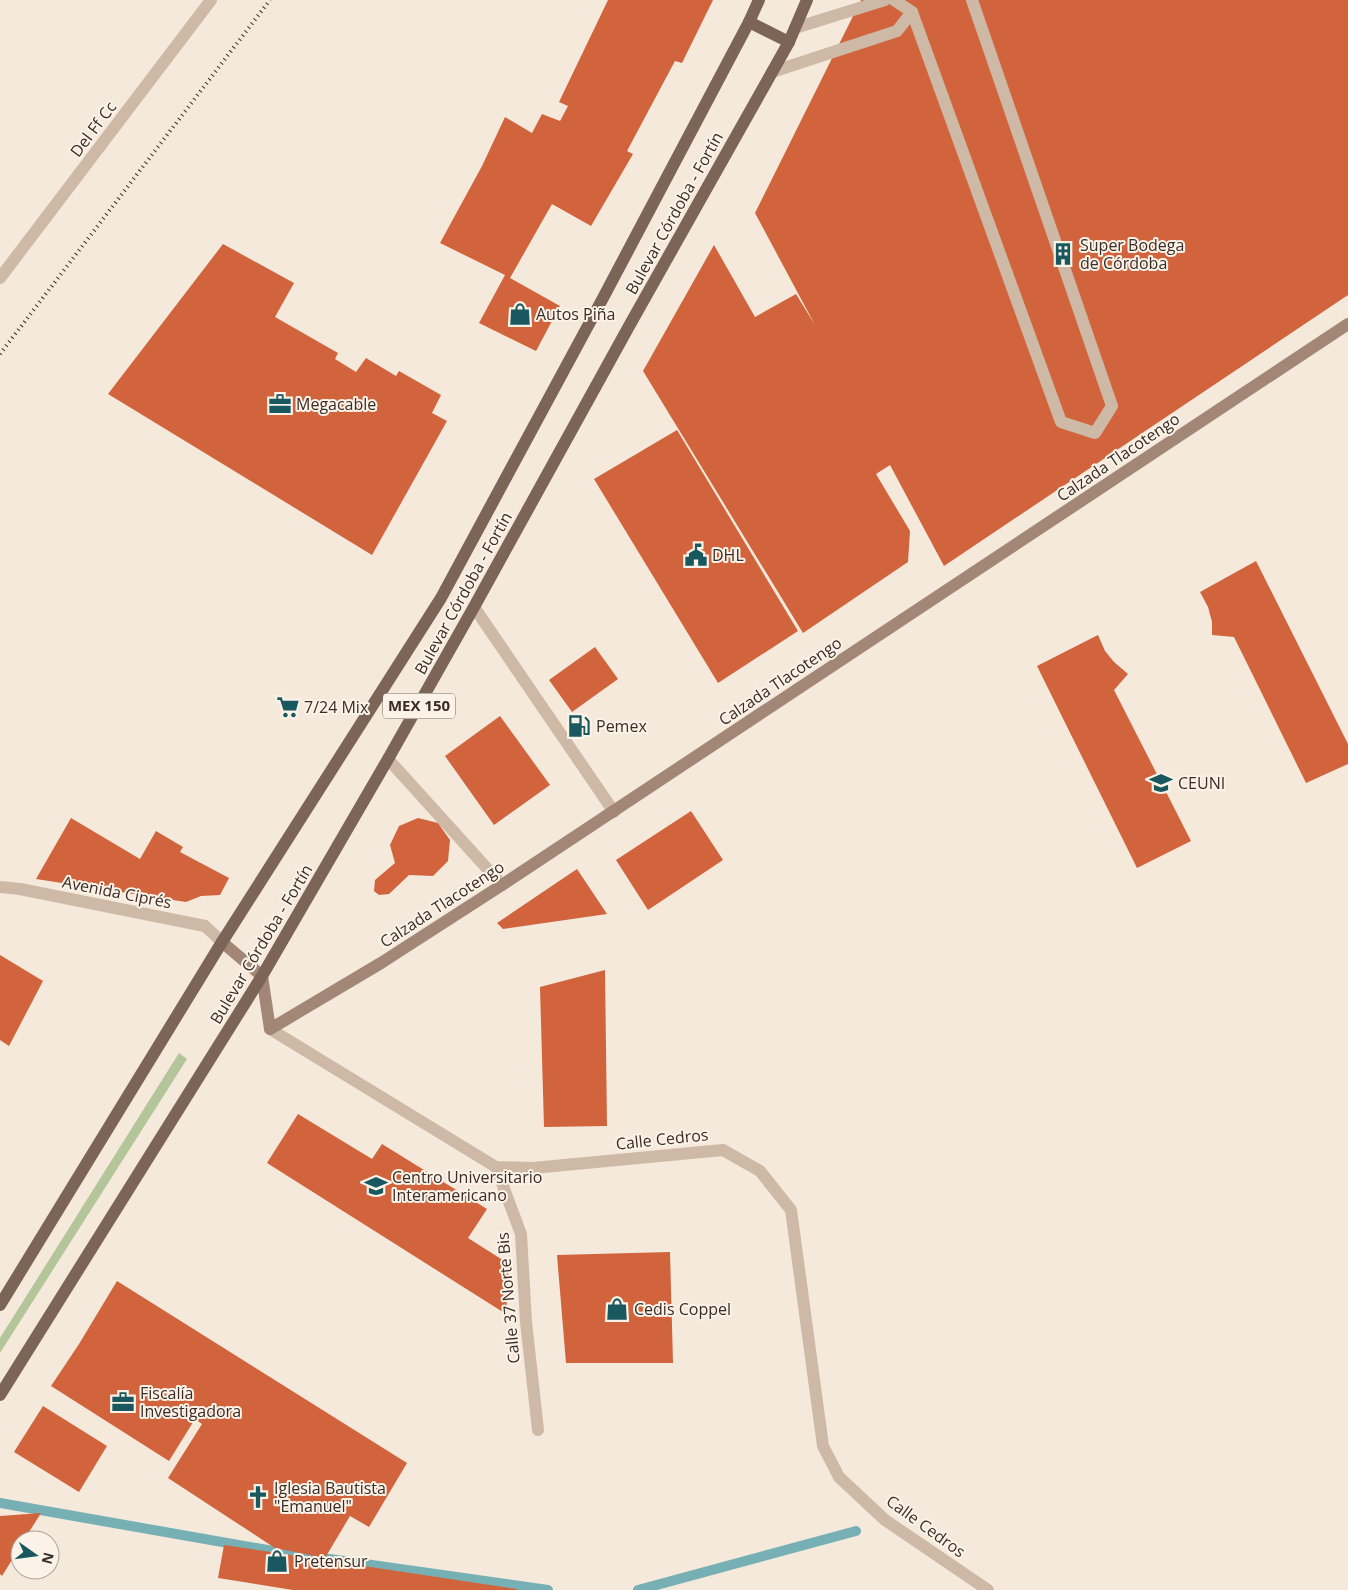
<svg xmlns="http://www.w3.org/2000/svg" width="1348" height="1590" viewBox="0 0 1348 1590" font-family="'Open Sans',sans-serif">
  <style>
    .green { fill: #b5c59a }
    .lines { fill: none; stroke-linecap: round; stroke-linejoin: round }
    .stream { stroke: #77b0b4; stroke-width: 10 }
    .building { fill: #d1643c }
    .lane { stroke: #ceb9a6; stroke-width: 12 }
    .street { stroke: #ceb9a6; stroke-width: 12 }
    .secondary { stroke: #a28777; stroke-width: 12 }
    .primary { stroke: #7c6457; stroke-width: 12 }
    .rail { stroke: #392d27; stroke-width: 4; stroke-dasharray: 1 4; stroke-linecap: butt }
    .labels { text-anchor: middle; stroke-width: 4; stroke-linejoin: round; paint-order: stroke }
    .shield { fill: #fbf3e8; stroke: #736861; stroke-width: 1 }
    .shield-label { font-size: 15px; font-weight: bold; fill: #392d27 }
    .street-label { font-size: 16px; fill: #392d27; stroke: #fbf3e8 }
    .poi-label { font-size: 16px; fill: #392d27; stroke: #fbf3e8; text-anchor: start }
  </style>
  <rect width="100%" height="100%" fill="#f4e9db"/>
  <!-- green -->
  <polygon class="green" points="179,1053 187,1059 0,1353 0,1338"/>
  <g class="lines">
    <!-- stream -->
    <g class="stream">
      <polyline points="0,1503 273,1551 548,1590"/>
      <polyline points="638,1590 856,1531"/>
    </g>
  </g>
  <!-- building -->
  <g class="building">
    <polygon points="608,0 713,0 682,63 675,61 627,151 633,154 591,226 552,204 510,278 560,306 536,351 479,323 505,275 440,243 482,166 505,117 532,133 542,114 560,121 568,106 559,102"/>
    <polygon points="861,0 1348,0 1348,295 944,566 890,465 876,474 910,531 908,562 803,633 643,371 714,245 755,317 796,294 815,325 755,213"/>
    <polygon points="223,244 294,283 275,317 338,353 335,359 356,372 366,358 396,376 399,371 441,395 432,413 447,421 372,555 108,394"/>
    <polygon points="677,430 798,631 718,683 594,479"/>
    <polygon points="1256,561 1348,744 1348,764 1306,783 1234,637 1212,635 1212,622 1208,607 1200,592"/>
    <polygon points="1098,635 1105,651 1114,662 1128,674 1114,690 1191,841 1137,868 1037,666"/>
    <polygon points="595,647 618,679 572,712 549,680"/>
    <polygon points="500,716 550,785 494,825 445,756"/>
    <polygon points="691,811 723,860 648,910 616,860"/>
    <polygon points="71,818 140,859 156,831 183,847 180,852 229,878 220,895 201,896 186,902 36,879"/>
    <polygon points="418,818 438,823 450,840 448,861 433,876 409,875 389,894 379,895 374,891 375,880 395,863 390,845 399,826"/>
    <polygon points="577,869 607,914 503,929 497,923"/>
    <polygon points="0,955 43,981 9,1046 0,1040"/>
    <polygon points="605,970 607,1126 544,1127 540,987"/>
    <polygon points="298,1114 372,1159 382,1144 487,1209 468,1238 509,1264 506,1314 267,1163"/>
    <polygon points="670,1252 673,1363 566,1363 557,1255"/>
    <polygon points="117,1281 407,1463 369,1527 350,1516 325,1558 275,1548 168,1478 202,1424 195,1419 169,1461 51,1386 79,1344"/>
    <polygon points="43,1406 107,1446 79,1492 14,1452"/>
    <polygon points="41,1513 24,1540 20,1540 20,1547 2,1576 0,1574 0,1516"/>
    <polygon points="224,1545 517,1589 517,1590 293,1590 218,1578"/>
  </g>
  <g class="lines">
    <!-- lane -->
    <g class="lane">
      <polyline points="912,12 1061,422 1095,433 1112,406 972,0"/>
      <polyline points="795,28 885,0"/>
      <polyline points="772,72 897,31 912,12 894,0"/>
      <polyline points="474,607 614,812"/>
      <polyline points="388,759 502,885"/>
    </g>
    <!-- street -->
    <g class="street">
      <polyline points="0,278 211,0"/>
      <polyline points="0,887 20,889 205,926 222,942"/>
      <polyline points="270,1029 496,1167 533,1168 723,1150 760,1171 791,1210 823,1446 839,1477 885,1520 988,1590"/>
      <polyline points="496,1167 521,1234 526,1322 538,1430"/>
    </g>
    <!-- secondary -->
    <polyline class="secondary" points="222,942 262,976 270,1029 381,963 502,885 1348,324"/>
    <!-- primary -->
    <g class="primary">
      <polyline points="749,22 789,42"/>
      <polyline points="0,1305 222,942 441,598 603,298 749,22 759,0"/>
      <polyline points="0,1395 262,976 388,759 474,607 628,328 789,42 807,0"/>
    </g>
    <!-- rail -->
    <polyline class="rail" points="0,354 270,0"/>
  </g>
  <!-- icons -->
  <defs>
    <symbol id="building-bare" viewBox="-9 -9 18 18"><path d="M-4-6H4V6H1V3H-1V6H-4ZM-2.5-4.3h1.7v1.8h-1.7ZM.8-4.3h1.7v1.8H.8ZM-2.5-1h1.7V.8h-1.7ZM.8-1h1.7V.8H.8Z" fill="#19585e" stroke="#fbf3e8" stroke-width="2.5" paint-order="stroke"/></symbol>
    <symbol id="shop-bare" viewBox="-9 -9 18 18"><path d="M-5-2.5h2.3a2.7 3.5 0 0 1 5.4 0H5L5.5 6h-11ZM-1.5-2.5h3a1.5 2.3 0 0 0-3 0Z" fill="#19585e" stroke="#fbf3e8" stroke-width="2.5" paint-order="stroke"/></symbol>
    <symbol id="office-bare" viewBox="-9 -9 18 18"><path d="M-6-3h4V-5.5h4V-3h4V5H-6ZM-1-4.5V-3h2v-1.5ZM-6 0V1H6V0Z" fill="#19585e" stroke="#fbf3e8" stroke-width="2.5" paint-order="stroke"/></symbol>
    <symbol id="civic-bare" viewBox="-9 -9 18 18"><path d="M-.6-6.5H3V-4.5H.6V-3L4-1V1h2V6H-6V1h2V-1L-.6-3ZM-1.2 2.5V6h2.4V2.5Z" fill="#19585e" stroke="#fbf3e8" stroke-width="2.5" paint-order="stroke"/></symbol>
    <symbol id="supermarket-bare" viewBox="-9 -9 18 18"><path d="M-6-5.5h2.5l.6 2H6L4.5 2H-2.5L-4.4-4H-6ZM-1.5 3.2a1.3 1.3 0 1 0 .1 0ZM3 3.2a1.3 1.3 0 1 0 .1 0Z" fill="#19585e" stroke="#fbf3e8" stroke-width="2.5" paint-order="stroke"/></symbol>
    <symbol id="fuel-bare" viewBox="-9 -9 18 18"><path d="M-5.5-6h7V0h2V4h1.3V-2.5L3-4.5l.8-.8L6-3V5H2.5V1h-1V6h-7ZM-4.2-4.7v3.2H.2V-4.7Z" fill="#19585e" stroke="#fbf3e8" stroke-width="2.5" paint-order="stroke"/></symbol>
    <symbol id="university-bare" viewBox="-9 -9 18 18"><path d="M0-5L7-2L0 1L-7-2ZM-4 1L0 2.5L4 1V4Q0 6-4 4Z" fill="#19585e" stroke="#fbf3e8" stroke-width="2.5" paint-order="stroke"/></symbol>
    <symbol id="church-bare" viewBox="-9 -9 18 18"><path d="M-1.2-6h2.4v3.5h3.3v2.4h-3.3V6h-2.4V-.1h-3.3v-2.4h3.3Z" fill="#19585e" stroke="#fbf3e8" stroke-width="2.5" paint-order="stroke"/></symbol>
  </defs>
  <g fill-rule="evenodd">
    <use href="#building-bare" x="1047" y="238" width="32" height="32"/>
    <use href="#shop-bare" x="504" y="298" width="32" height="32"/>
    <use href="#office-bare" x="264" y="388" width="32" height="32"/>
    <use href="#civic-bare" x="680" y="539" width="32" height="32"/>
    <use href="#supermarket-bare" x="272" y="691" width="32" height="32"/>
    <use href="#fuel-bare" x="563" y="710" width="32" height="32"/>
    <use href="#university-bare" x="1145" y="767" width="32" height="32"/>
    <use href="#university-bare" x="360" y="1170" width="32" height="32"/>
    <use href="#shop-bare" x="601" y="1293" width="32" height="32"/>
    <use href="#office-bare" x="107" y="1386" width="32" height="32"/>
    <use href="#church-bare" x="242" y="1481" width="32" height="32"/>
    <use href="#shop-bare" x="261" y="1545" width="32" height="32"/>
  </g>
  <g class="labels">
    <!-- shield labels -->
    <rect class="shield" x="383" y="693.5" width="72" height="25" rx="4"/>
    <g class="shield-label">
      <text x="419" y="711">MEX 150</text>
    </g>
    <!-- street labels -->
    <g class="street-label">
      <text transform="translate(93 129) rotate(-53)" y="6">Del Ff Cc</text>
      <text transform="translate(674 213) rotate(-61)" y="6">Bulevar Córdoba - Fortín</text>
      <text transform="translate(1118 457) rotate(-34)" y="6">Calzada Tlacotengo</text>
      <text transform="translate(463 593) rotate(-61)" y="6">Bulevar Córdoba - Fortín</text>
      <text transform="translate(780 681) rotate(-34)" y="6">Calzada Tlacotengo</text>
      <text transform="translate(117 892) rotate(11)" y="6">Avenida Ciprés</text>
      <text transform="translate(442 904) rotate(-33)" y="6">Calzada Tlacotengo</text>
      <text transform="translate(261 944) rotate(-59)" y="6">Bulevar Córdoba - Fortín</text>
      <text transform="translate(662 1139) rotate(-6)" y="6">Calle Cedros</text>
      <text transform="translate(508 1298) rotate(-95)" y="6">Calle 37 Norte Bis</text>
      <text transform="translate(926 1526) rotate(36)" y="6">Calle Cedros</text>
    </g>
    <!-- poi labels -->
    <g class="poi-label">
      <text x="1080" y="251">Super Bodega<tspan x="1080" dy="18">de Córdoba</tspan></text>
      <text x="536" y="320">Autos Piña</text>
      <text x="296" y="410">Megacable</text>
      <text x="712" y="561">DHL</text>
      <text x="304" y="713">7/24 Mix</text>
      <text x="596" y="732">Pemex</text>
      <text x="1178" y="789">CEUNI</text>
      <text x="392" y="1183">Centro Universitario<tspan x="392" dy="18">Interamericano</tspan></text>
      <text x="634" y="1315">Cedis Coppel</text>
      <text x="140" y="1399">Fiscalía<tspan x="140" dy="18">Investigadora</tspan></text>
      <text x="274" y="1494">Iglesia Bautista<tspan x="274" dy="18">"Emanuel"</tspan></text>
      <text x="294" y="1567">Pretensur</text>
    </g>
  </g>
  <!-- north arrow -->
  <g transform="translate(35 1555) rotate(104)"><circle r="24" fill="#fbf3e8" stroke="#ada49b"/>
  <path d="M0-4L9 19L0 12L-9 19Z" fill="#19585e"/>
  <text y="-8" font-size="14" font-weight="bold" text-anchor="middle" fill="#392d27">N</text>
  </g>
</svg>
